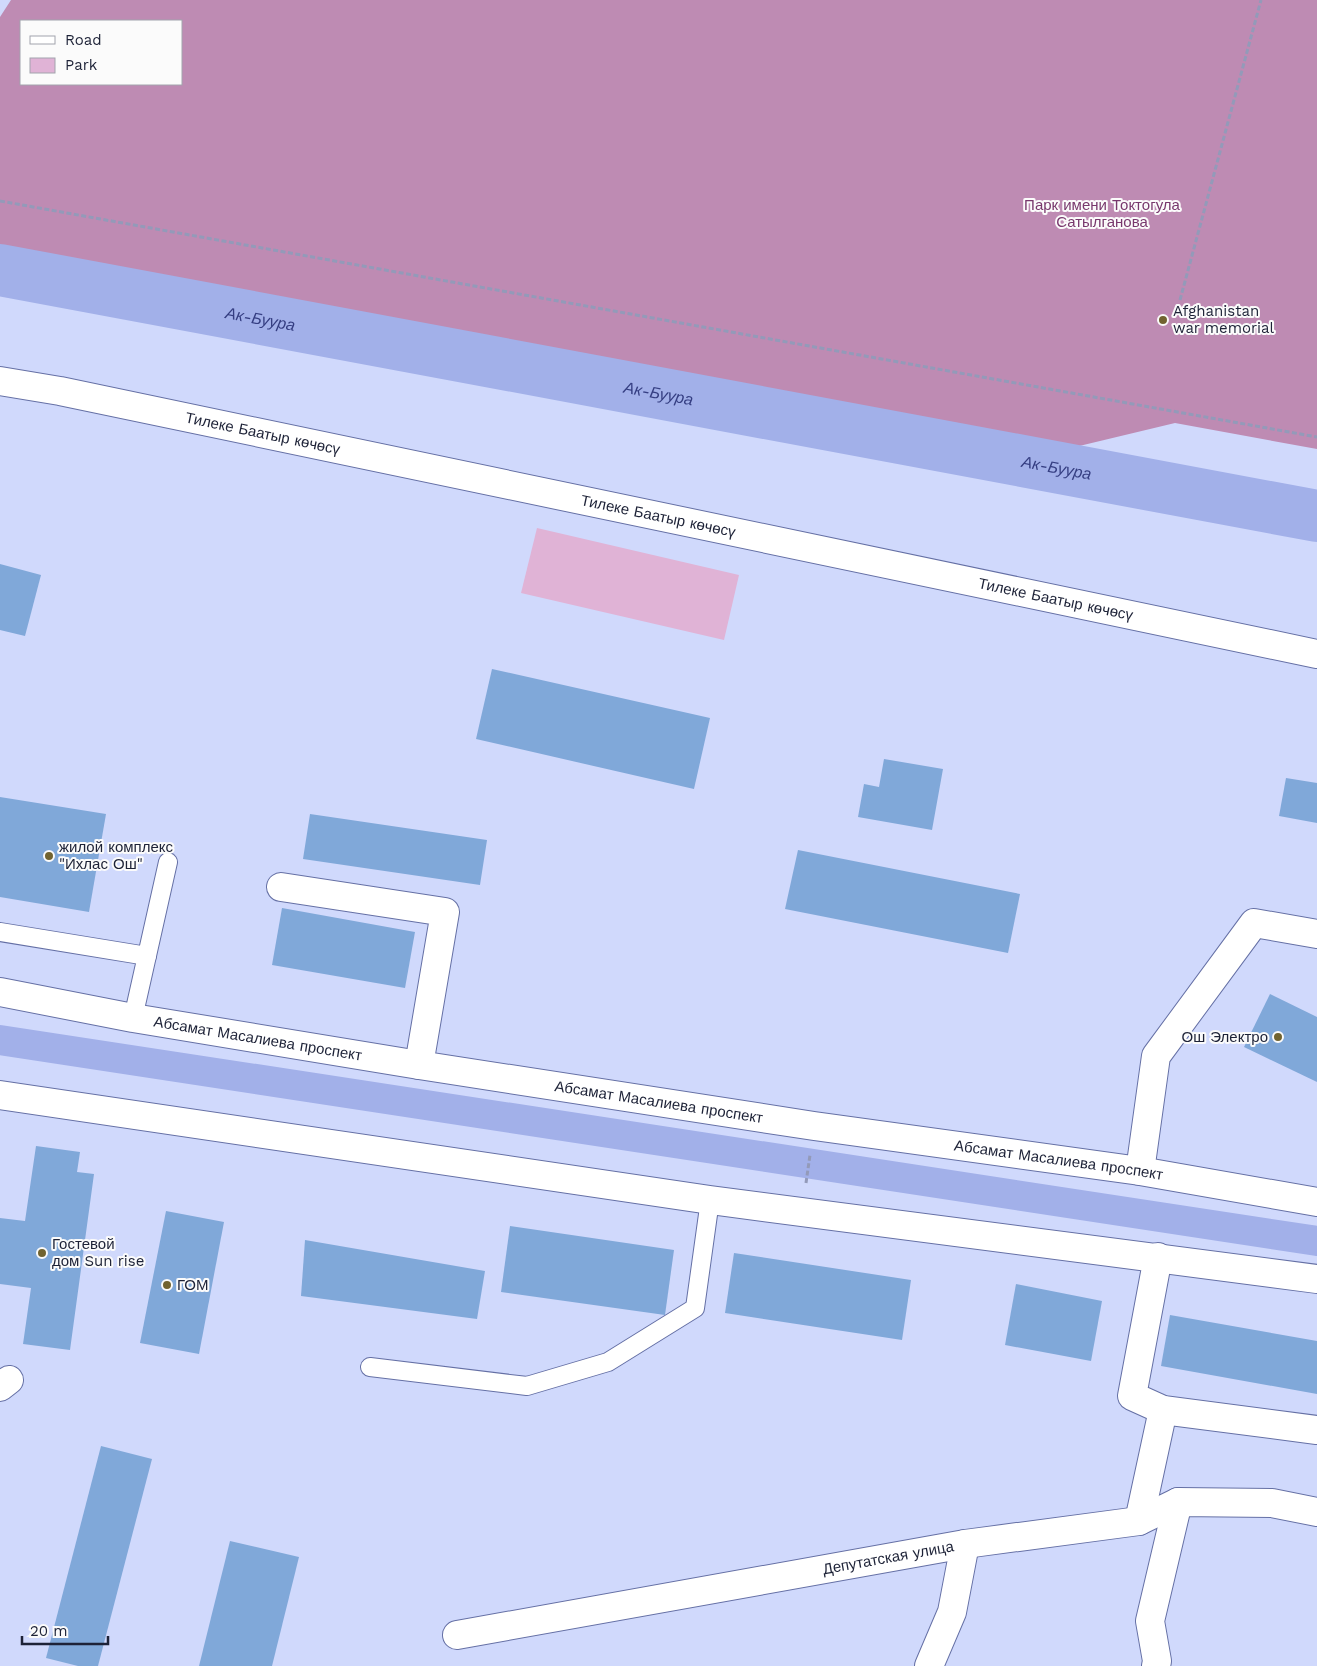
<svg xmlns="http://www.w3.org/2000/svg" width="1317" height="1666" viewBox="0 0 1317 1666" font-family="'Work Sans',sans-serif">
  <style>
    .green { fill: #e0b3d6 }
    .forest { fill: #be8bb3; fill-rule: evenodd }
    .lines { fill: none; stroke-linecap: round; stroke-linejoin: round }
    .canal { stroke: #a2b0e9; stroke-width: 30 }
    .river { stroke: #a2b0e9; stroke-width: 52 }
    .building { fill: #80a8d9 }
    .service-casing { stroke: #6570a5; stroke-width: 20 }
    .minor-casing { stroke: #6570a5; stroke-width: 30 }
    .tertiary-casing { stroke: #6570a5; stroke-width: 30 }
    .primary-casing { stroke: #6570a5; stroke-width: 30 }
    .path { stroke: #939ab9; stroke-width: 3; stroke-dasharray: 5 2.5; stroke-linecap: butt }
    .service { stroke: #fff; stroke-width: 18 }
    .minor { stroke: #fff; stroke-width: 28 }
    .tertiary { stroke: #fff; stroke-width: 28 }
    .primary { stroke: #fff; stroke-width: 28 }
    .poi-dot { fill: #716330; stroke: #fbfbfb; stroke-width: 2 }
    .labels { text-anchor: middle; stroke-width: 4; stroke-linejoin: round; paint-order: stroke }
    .park-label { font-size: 15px; fill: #78386d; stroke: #fbfbfb }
    .poi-label { font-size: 15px; fill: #1d2237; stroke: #fbfbfb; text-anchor: start }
    .street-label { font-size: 15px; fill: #1d2237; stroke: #fbfbfb }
    .water-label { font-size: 16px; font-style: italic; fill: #353e82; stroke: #fbfbfb }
  </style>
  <rect width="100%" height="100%" fill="#d0d9fc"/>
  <!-- green -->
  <polygon class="green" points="537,528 739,575 724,640 521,593"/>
  <!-- forest -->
  <path class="forest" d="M11,0H1317V449L1175,423L1050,453L0,252V17ZM21,21H181V84H21Z"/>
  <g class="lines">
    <!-- canal -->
    <polyline class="canal" points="0,1040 1317,1241"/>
    <!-- river -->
    <path class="river" id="s1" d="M0,270L1317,516"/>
  </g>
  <!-- building -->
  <g class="building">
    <polygon points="0,564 41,575 25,636 0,630"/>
    <polygon points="492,669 710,718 694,789 476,739"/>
    <polygon points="884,759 943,769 932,830 858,817 864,784 879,787"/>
    <polygon points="1286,778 1317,783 1317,823 1279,816"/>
    <polygon points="0,797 106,814 89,912 0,897"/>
    <polygon points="310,814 487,840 480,885 303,859"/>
    <polygon points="798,850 1020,894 1008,953 785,909"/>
    <polygon points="282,908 415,932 405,988 272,965"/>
    <polygon points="1270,994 1317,1017 1317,1082 1244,1047"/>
    <polygon points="36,1146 80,1152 77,1172 94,1174 70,1350 23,1344 31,1288 0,1284 0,1218 25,1221"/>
    <polygon points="166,1211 224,1222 199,1354 140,1343"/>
    <polygon points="510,1226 674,1250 665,1315 501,1292"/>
    <polygon points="305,1240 485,1271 477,1319 301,1296"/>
    <polygon points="734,1253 911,1280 902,1340 725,1313"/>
    <polygon points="1016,1284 1102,1301 1091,1361 1005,1345"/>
    <polygon points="1170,1315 1317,1341 1317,1394 1161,1366"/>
    <polygon points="101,1446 152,1459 98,1666 78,1666 46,1658"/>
    <polygon points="230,1541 299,1557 272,1666 199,1666"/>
  </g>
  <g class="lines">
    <defs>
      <g id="service">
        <polyline points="0,932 147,956"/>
        <polyline points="133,1018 168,862"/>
        <polyline points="370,1367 527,1386 608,1362 695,1308 710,1200"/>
      </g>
      <g id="minor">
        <polyline points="281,887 445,912 419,1065"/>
        <polyline points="1140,1171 1156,1056 1254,923 1317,934"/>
        <polyline points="1158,1257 1132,1396 1163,1410 1317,1430"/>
        <polyline points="0,1387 9,1380"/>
        <polyline points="1139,1521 1163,1410"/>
        <path id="s2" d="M457,1635L965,1544L1139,1521L1178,1502L1272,1503L1317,1512"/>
        <polyline points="929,1666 952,1612 965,1544"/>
        <polyline points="1156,1666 1157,1661 1150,1621 1178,1502"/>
      </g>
      <g id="tertiary">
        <path id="s3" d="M0,381L60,391L1317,654"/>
      </g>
      <g id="primary">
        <path id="s4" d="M0,992L133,1018L419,1065L814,1126L1140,1171L1317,1202"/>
        <polyline points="0,1095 710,1200 1317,1279"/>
      </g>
    </defs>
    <!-- service casing -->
    <use href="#service" class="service-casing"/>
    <!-- minor casing -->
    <use href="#minor" class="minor-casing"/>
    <!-- tertiary casing -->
    <use href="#tertiary" class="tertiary-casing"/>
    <!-- primary casing -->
    <use href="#primary" class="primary-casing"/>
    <!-- path -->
    <g class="path">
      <polyline points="0,201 1317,437"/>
      <polyline points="1180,300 1261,0"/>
      <polyline points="806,1183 810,1155"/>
    </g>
    <!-- service -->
    <use href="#service" class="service"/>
    <!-- minor -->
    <use href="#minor" class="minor"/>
    <!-- tertiary -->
    <use href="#tertiary" class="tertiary"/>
    <!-- primary -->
    <use href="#primary" class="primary"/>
  </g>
  <!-- markers -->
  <g class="poi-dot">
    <circle cx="1163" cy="320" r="5"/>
    <circle cx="49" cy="856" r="5"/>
    <circle cx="1278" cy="1037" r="5"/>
    <circle cx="42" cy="1253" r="5"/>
    <circle cx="167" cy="1285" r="5"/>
  </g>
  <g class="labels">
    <!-- park labels -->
    <g class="park-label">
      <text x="1102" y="210">Парк имени Токтогула<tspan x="1102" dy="17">Сатылганова</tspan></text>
    </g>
    <!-- poi labels -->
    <g class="poi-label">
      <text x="1173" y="316">Afghanistan<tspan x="1173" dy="17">war memorial</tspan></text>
      <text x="59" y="852">жилой комплекс<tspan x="59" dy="17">"Ихлас Ош"</tspan></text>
      <text x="1268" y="1042" text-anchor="end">Ош Электро</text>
      <text x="52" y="1249">Гостевой<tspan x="52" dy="17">дом Sun rise</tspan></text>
      <text x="177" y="1290">ГОМ</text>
    </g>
    <!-- street labels -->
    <g class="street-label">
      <text dy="5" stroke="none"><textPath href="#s3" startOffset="268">Тилеке Баатыр көчөсү</textPath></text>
      <text dy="5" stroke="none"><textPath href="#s3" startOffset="672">Тилеке Баатыр көчөсү</textPath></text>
      <text dy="5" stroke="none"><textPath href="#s3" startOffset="1078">Тилеке Баатыр көчөсү</textPath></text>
      <text dy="5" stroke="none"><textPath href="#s4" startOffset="262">Абсамат Масалиева проспект</textPath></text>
      <text dy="5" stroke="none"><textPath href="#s4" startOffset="668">Абсамат Масалиева проспект</textPath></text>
      <text dy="5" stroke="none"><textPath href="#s4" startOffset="1072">Абсамат Масалиева проспект</textPath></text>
      <text dy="5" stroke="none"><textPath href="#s2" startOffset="438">Депутатская улица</textPath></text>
    </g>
    <!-- water labels -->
    <g class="water-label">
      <text dy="6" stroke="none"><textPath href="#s1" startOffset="265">Ак-Буура</textPath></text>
      <text dy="6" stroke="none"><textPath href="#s1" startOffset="670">Ак-Буура</textPath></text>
      <text dy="6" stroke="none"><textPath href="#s1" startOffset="1075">Ак-Буура</textPath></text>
    </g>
  </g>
  <!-- legend -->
  <rect x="20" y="20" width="162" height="65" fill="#fbfbfb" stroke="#a2a4ad"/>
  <rect x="30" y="36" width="25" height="8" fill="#ffffff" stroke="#a2a4ad"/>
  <text x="65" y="45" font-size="15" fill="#1d2237">Road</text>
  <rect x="30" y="58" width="25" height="15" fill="#e0b3d6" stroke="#a2a4ad"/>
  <text x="65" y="70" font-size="15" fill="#1d2237">Park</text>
  <!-- scale -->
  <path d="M22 1636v8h86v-8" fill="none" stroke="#1d2237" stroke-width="2.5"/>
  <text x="30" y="1636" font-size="15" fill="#1d2237" stroke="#fbfbfb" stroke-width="4" paint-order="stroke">20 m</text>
</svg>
